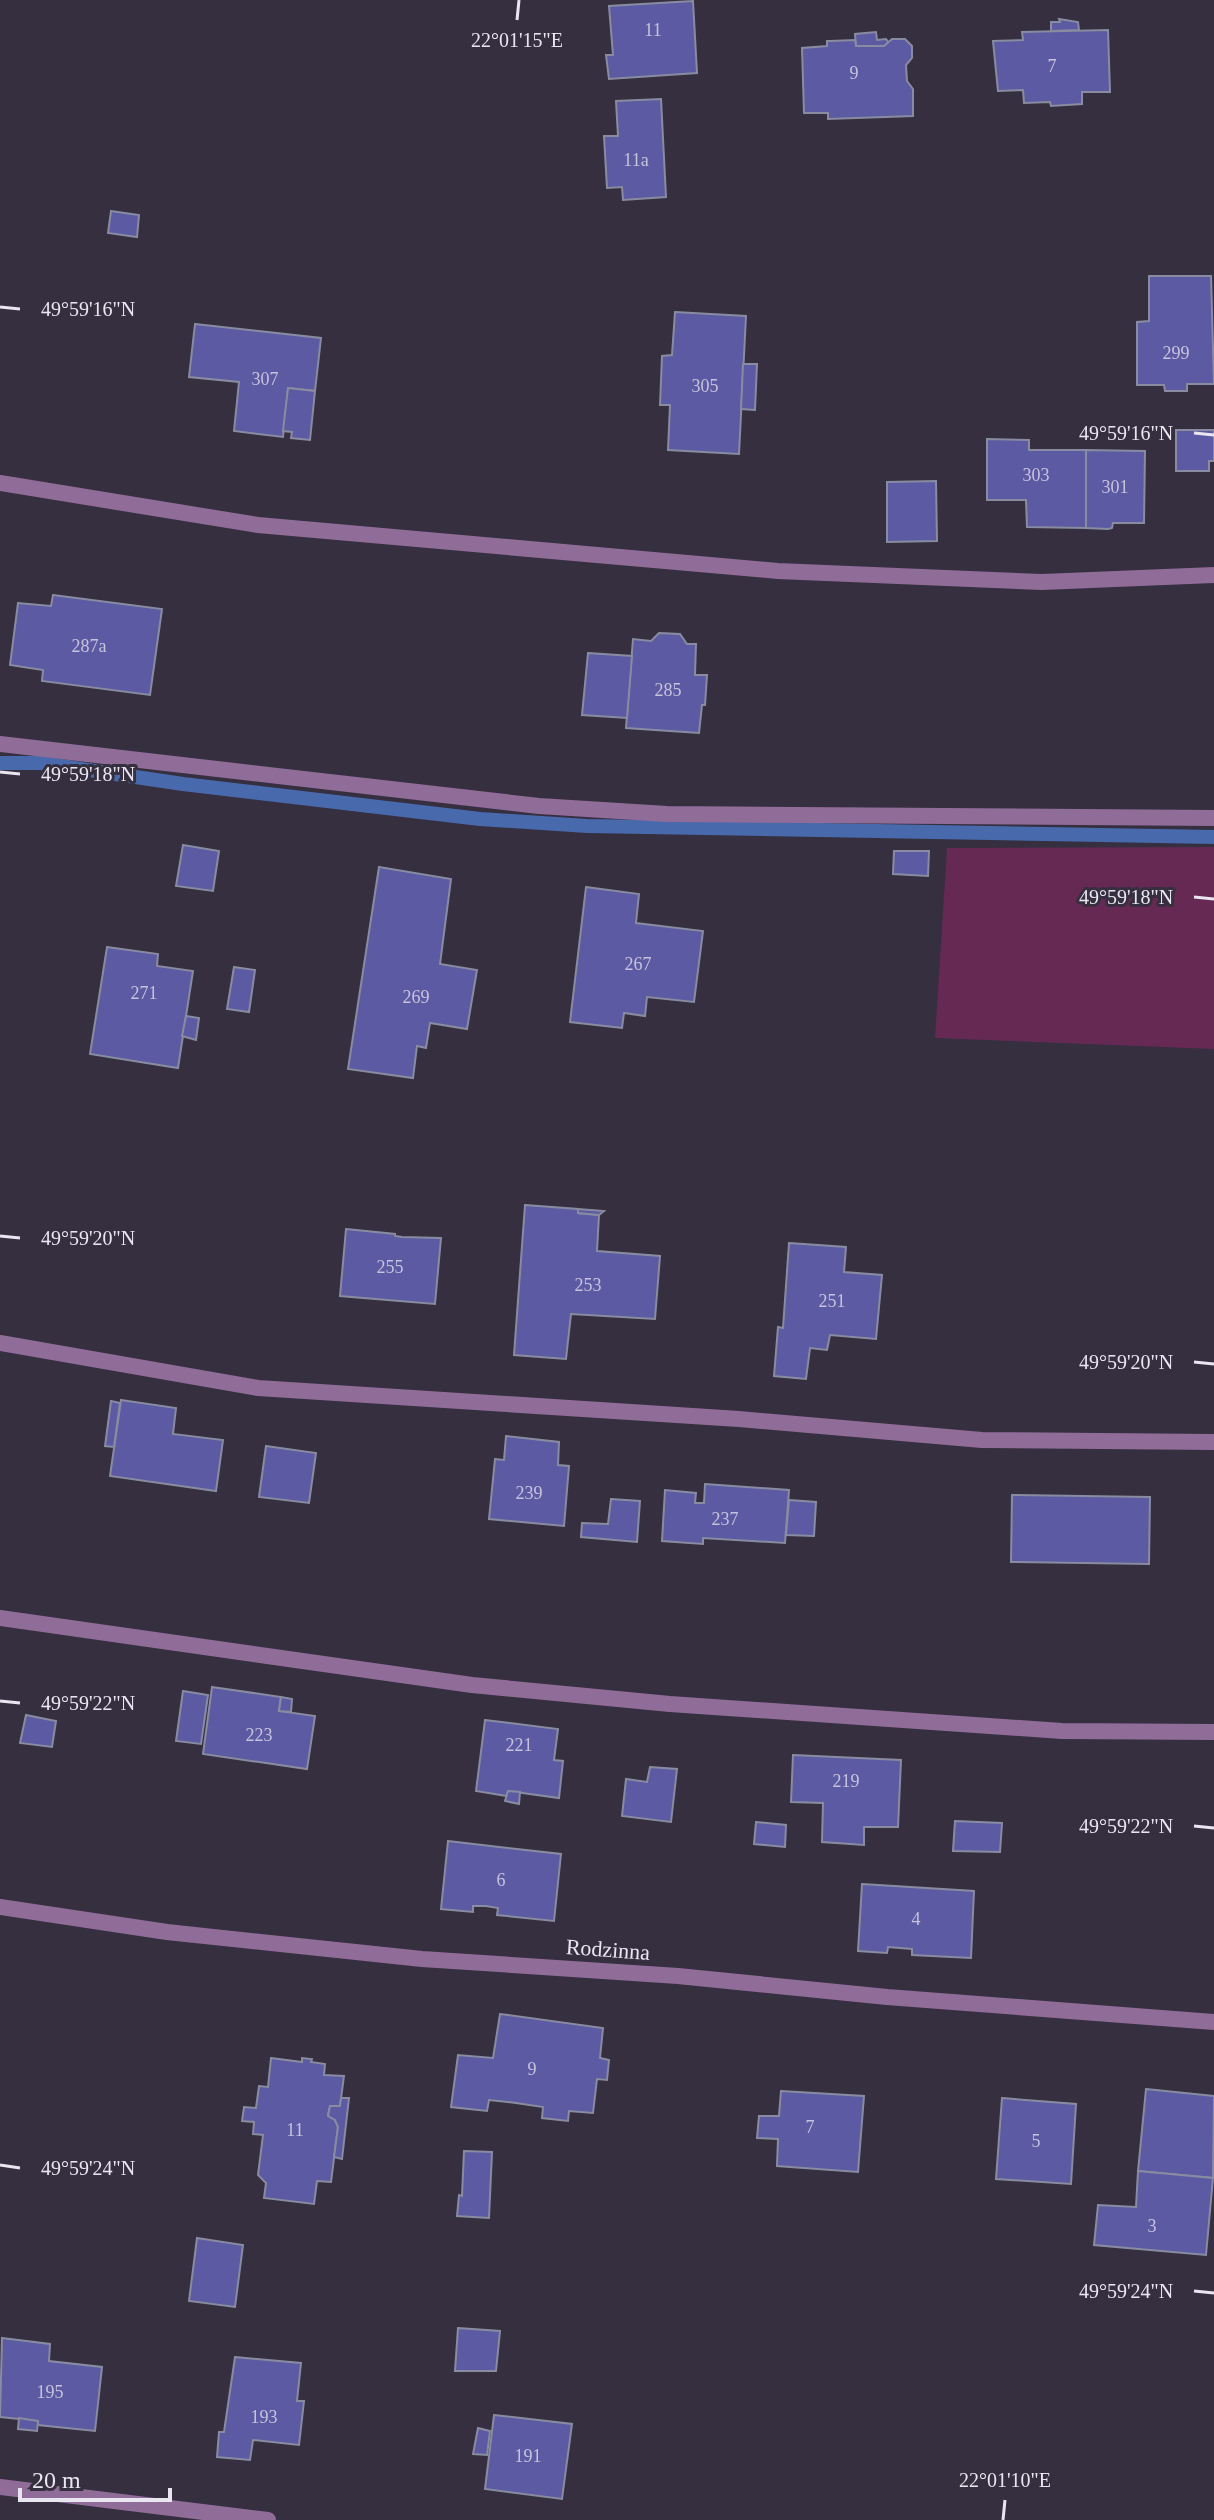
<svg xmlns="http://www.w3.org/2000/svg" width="1214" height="2520" viewBox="0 0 1214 2520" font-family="Georgia,serif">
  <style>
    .green { fill: #652954 }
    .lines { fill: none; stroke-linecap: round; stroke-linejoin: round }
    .stream { stroke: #4869ac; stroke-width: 14 }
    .building { fill: #5b5aa2; stroke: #898ba0; stroke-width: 2 }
    .lane { stroke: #906c98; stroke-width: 16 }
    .street { stroke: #906c98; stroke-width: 16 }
    .ticks { fill: none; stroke: #eae6f1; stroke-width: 3 }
    .labels { text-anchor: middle; stroke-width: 6; stroke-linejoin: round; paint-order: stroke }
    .number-label { font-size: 18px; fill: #c6c3dd }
    .street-label { font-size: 22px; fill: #eae6f1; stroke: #352f40 }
    .ticks-label { font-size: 20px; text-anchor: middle; fill: #eae6f1; stroke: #352f40; stroke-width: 6; stroke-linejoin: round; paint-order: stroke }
  </style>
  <rect width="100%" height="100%" fill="#352f40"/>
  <!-- green -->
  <polygon class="green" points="1214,847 1214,1049 935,1038 947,848"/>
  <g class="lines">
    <!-- stream -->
    <polyline class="stream" points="0,763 41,763 183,784 480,819 587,826 1214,837"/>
  </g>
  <!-- building -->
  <g class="building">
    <polygon points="693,1 697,73 609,79 606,55 613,55 609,6"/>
    <polygon points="1059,19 1078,22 1079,30 1051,31 1051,22 1060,22"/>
    <polygon points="1108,30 1110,92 1082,92 1082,104 1051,106 1050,102 1024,103 1023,90 998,91 993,41 1023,40 1022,32"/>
    <polygon points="876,32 877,40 886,39 889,43 884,46 856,46 855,34"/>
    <polygon points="892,39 905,39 912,46 912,58 906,65 907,81 913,89 913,116 828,119 828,113 804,113 802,48 827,46 827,41 830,41 855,40 856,46 884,46"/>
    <polygon points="661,99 666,197 623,200 622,187 607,188 604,136 618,136 616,101"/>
    <polygon points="111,211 139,215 137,237 108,233"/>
    <polygon points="1149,276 1211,276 1214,384 1187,384 1187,391 1165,391 1164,385 1137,385 1137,322 1149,321"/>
    <polygon points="675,312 746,316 739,454 668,450 670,405 660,405 662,356 672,355"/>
    <polygon points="195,324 321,338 315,391 288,388 283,437 234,431 239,382 189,377"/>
    <polygon points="743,364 757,364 755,410 741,409"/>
    <polygon points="288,388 315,391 310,440 291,438 292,432 283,431"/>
    <polygon points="1176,430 1214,430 1214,461 1209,461 1209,471 1176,471"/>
    <polygon points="987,439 1029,440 1029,450 1086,450 1086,528 1027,527 1026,500 987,500"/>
    <polygon points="1086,450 1145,451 1144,523 1113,523 1112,528 1108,529 1086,528"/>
    <polygon points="936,481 937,541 887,542 887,482"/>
    <polygon points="53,595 162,609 150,695 42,681 43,670 10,665 18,603 51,606"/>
    <polygon points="659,633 680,634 687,644 696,644 695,675 707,675 705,705 702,705 699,733 626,728 633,639 651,641"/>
    <polygon points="588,653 632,656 627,718 582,715"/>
    <polygon points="183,845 219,851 213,891 176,886"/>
    <polygon points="894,851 929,851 928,876 893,874"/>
    <polygon points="379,867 451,879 440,964 477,970 467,1029 430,1023 426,1048 417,1046 413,1078 348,1069"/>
    <polygon points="586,887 639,894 636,923 703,931 694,1002 647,997 645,1016 624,1013 622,1028 570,1022"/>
    <polygon points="107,947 158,954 157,966 193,971 178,1068 90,1054"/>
    <polygon points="234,967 255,970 249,1012 227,1009"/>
    <polygon points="186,1016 199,1018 196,1040 182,1036"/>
    <polygon points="525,1205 578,1209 578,1213 599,1215 597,1251 660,1256 655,1319 571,1314 566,1359 514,1355"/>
    <polygon points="578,1209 604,1211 599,1215 578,1213"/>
    <polygon points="346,1229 395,1234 395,1236 402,1237 441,1238 435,1304 340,1296"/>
    <polygon points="789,1243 846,1247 844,1272 882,1275 876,1339 830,1335 827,1350 810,1348 806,1379 774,1376 778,1327 783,1328"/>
    <polygon points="121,1400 176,1408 173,1434 223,1440 216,1491 110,1476"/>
    <polygon points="111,1401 120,1403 114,1447 105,1446"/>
    <polygon points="506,1436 559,1442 558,1465 569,1466 564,1526 489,1519 495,1459 504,1460"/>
    <polygon points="266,1446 316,1453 309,1503 259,1497"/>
    <polygon points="705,1484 789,1490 785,1543 703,1538 703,1544 662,1541 665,1490 696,1493 695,1503 704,1503"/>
    <polygon points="1012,1495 1150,1497 1149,1564 1011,1562"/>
    <polygon points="611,1499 640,1501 637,1542 581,1537 582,1523 608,1524"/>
    <polygon points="789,1500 816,1502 814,1536 786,1535"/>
    <polygon points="212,1687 281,1697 279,1711 315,1716 307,1769 203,1754"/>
    <polygon points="183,1691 208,1695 201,1744 176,1741"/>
    <polygon points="281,1697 292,1699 291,1712 279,1711"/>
    <polygon points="26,1715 56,1721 52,1747 20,1743"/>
    <polygon points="485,1720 558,1729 554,1760 563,1761 559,1798 508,1791 507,1796 476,1791"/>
    <polygon points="793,1755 901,1760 898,1827 864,1827 864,1845 822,1842 823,1803 791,1802"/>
    <polygon points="650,1767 677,1769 671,1822 622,1816 626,1779 647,1782"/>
    <polygon points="508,1791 520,1792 519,1804 505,1801"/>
    <polygon points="955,1821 1002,1823 1000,1852 953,1851"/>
    <polygon points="756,1822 786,1825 785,1847 754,1844"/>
    <polygon points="448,1841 561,1854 554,1921 497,1915 498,1908 486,1906 473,1906 473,1912 441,1909"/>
    <polygon points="862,1884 974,1891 971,1958 912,1955 912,1949 888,1947 887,1953 858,1951"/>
    <polygon points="500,2014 603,2028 600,2058 609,2060 607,2080 597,2079 593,2113 569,2111 568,2121 542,2118 543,2107 516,2103 489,2100 487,2111 451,2107 458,2055 493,2058"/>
    <polygon points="271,2058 302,2062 302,2058 312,2059 311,2062 325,2064 324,2075 344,2076 340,2106 330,2106 328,2115 335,2120 338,2127 331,2182 317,2181 314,2204 264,2198 266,2183 258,2175 263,2135 253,2134 254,2122 242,2121 244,2107 256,2108 259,2086 268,2087"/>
    <polygon points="1146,2089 1214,2096 1213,2178 1138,2171"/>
    <polygon points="781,2091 864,2096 858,2172 777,2166 778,2139 757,2138 759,2116 779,2116"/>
    <polygon points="341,2098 349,2098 342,2159 334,2157 338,2127 335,2120 328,2116 330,2106 340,2106"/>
    <polygon points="1002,2098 1076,2104 1071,2184 996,2179"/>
    <polygon points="464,2151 492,2152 489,2218 457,2216 459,2195 462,2196"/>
    <polygon points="1138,2171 1213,2178 1206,2255 1094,2245 1098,2205 1136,2207"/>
    <polygon points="197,2238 243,2245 235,2307 189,2301"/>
    <polygon points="458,2328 500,2331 496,2371 455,2371"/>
    <polygon points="2,2338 50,2344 49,2361 102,2367 95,2431 38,2425 38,2421 0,2417"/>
    <polygon points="235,2357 301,2363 297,2401 304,2401 299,2445 253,2440 250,2460 217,2457 219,2432 224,2432"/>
    <polygon points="494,2415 572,2424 562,2499 485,2489"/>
    <polygon points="19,2418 38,2421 37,2431 18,2429"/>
    <polygon points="478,2428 490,2431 487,2455 473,2454"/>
  </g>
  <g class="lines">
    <!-- lane -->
    <polyline class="lane" points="0,1618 472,1685 670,1704 1062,1731 1214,1732"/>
    <!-- street -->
    <g class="street">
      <polyline points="0,483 258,525 778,571 1042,582 1214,575"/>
      <polyline points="0,744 539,806 667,814 1214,818"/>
      <polyline points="0,1343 258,1388 739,1419 982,1440 1214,1442"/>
      <polyline points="0,1907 167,1932 422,1959 678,1976 887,1997 1214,2022"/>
      <polyline points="0,2487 268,2520"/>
    </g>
  </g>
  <!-- ticks -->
  <path class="ticks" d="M517,20L519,0M0,307L20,309M1194,433L1214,435M0,772L20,774M1194,897L1214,899M0,1236L20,1238M1194,1362L1214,1364M0,1701L20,1703M1194,1826L1214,1828M0,2165L20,2168M1194,2291L1214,2293M1003,2520L1005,2500"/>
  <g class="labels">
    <!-- number labels -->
    <g class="number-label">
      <text x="653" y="36">11</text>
      <text x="1052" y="72">7</text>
      <text x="854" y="79">9</text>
      <text x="636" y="166">11a</text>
      <text x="1176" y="359">299</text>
      <text x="265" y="385">307</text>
      <text x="705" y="392">305</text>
      <text x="1036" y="481">303</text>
      <text x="1115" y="493">301</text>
      <text x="89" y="652">287a</text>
      <text x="668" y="696">285</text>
      <text x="638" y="970">267</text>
      <text x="144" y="999">271</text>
      <text x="416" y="1003">269</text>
      <text x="390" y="1273">255</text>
      <text x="588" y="1291">253</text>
      <text x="832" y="1307">251</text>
      <text x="529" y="1499">239</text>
      <text x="725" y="1525">237</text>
      <text x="259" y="1741">223</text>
      <text x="519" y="1751">221</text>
      <text x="846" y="1787">219</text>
      <text x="501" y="1886">6</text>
      <text x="916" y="1925">4</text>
      <text x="532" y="2075">9</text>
      <text x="810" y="2133">7</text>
      <text x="295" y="2136">11</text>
      <text x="1036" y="2147">5</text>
      <text x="1152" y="2232">3</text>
      <text x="50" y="2398">195</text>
      <text x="264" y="2423">193</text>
      <text x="528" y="2462">191</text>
    </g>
    <!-- street labels -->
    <g class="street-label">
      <text transform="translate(608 1949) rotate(4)" y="8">Rodzinna</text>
    </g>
  </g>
  <g class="ticks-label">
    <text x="517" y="47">22°01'15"E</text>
    <text x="88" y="316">49°59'16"N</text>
    <text x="1126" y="440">49°59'16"N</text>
    <text x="88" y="781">49°59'18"N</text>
    <text x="1126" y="904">49°59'18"N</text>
    <text x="88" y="1245">49°59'20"N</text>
    <text x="1126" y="1369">49°59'20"N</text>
    <text x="88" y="1710">49°59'22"N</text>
    <text x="1126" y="1833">49°59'22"N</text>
    <text x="88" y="2175">49°59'24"N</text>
    <text x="1126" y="2298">49°59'24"N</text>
    <text x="1005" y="2487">22°01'10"E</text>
  </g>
  <!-- scale -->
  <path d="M20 2488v12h150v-12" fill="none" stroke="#eae6f1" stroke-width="4"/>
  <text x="32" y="2488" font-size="24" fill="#eae6f1" stroke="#352f40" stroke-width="6" paint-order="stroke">20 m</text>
</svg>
